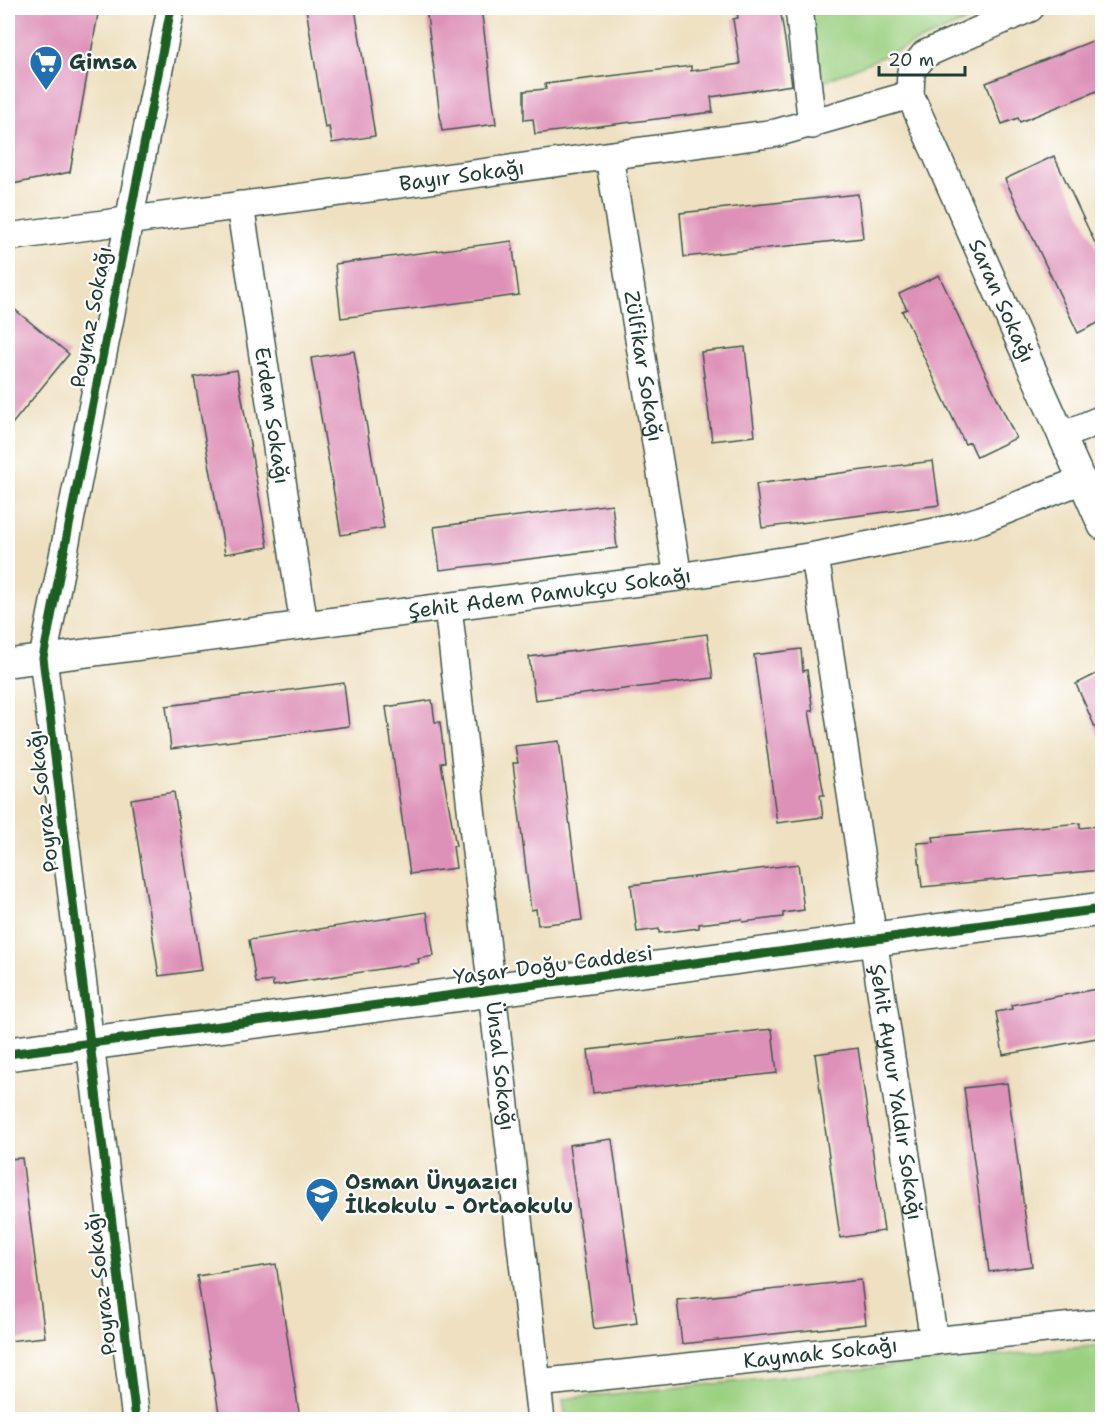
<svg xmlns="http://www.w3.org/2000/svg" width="1110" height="1427" viewBox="0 0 1110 1427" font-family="'Shantell Sans',sans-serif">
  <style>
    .green { fill: #9bd081; stroke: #5d865a; stroke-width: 1.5 }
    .building { fill: #de91b8 }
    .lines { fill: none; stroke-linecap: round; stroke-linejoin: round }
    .minor-casing { stroke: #3e5549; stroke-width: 30 }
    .tertiary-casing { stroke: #3e5549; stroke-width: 36 }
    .minor { stroke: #fff; stroke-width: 27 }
    .tertiary { stroke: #fff; stroke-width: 33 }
    .cycleway-casing { stroke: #fff; stroke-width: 13 }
    .cycleway { stroke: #1b5e20; stroke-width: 9 }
    .labels { text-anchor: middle; stroke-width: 4.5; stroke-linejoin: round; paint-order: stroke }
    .poi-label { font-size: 21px; font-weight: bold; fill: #1f3d34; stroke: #fff; text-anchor: start }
    .street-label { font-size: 21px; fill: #1f3d34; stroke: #fff }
  </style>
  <rect width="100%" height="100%" fill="#fff"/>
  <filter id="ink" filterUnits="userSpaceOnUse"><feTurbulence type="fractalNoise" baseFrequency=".0167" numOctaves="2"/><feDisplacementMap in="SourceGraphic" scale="12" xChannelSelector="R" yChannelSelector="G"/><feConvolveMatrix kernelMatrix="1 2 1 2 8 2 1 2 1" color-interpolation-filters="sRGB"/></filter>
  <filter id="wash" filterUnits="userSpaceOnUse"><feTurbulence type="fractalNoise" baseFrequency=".008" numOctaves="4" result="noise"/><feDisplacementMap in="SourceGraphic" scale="24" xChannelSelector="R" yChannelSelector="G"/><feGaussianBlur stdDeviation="1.35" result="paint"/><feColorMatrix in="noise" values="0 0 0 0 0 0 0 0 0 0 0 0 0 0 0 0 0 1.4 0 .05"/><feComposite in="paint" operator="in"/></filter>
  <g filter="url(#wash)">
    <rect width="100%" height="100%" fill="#eee0c0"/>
    <!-- green -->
    <g class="green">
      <polygon points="807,8 997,8 816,85"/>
      <polygon points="1102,1345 1102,1419 566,1420 563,1399"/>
    </g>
    <g id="blocks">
      <!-- building -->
      <g class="building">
        <polygon points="8,8 99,8 70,172 8,185"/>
        <polygon points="306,8 355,8 375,136 332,143 329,127 325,128"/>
        <polygon points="426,8 481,8 496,124 442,131"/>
        <polygon points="736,8 780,8 792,85 711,97 713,112 535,134 533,119 524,120 524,91 546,89 545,84 691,66 691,71 740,64 733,19 738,18"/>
        <polygon points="1102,37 1102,89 1020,122 1018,118 1002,124 986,83"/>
        <polygon points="1054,156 1102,258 1102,321 1078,333 1005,179"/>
        <polygon points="858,194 863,238 684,257 680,213"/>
        <polygon points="512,241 519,295 341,318 335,264"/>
        <polygon points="939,275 1016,438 977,457 970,442 965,444 902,311 907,309 899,294"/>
        <polygon points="8,304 69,354 8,429"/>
        <polygon points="745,347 755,436 712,441 701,352"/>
        <polygon points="354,351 384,528 341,535 311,358"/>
        <polygon points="237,370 268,547 225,554 194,377"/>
        <polygon points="933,461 939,505 762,528 756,484"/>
        <polygon points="612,504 617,548 440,570 434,527"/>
        <polygon points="707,634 713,678 535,700 529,657"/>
        <polygon points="801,649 803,671 807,670 813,711 809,711 824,795 820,795 823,817 777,823 754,655"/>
        <polygon points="1102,671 1102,743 1076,684"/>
        <polygon points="344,683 349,726 171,749 166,706"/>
        <polygon points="432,700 435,722 440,722 445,762 441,763 456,846 453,846 456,868 410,874 386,707"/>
        <polygon points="559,741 582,920 538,925 536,909 531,910 513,763 518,763 515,746"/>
        <polygon points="174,792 202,970 159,976 131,799"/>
        <polygon points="1080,823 1080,828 1097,826 1101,870 922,887 917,843 934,842 933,837"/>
        <polygon points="798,864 804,910 783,913 783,917 743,922 742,919 699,924 699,928 659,933 659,929 637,932 631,885"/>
        <polygon points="427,912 434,956 418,959 419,963 273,986 273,981 256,983 249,940"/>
        <polygon points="1102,988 1102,1037 1003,1055 996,1012 1012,1009 1011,1005"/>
        <polygon points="772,1029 777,1073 593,1093 588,1050"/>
        <polygon points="858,1048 884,1231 840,1238 815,1054"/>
        <polygon points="1007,1083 1032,1266 989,1272 964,1088"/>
        <polygon points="612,1139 637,1323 594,1329 569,1145"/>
        <polygon points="22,1158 45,1337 8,1341 8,1159"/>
        <polygon points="276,1264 300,1419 220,1419 197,1276"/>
        <polygon points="861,1280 866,1324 682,1344 677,1300"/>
      </g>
    </g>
  </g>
  <g filter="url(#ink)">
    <use href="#blocks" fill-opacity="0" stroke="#3e5549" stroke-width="1.5"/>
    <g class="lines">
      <defs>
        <g id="minor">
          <polyline points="799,8 812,125"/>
          <path id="s1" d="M1030,8L925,54L911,71L910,95L1102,526"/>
          <path id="s2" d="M609,156L678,577"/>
          <path id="s3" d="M240,205L304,625"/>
          <path id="s4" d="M8,237L776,133L910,95"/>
          <polyline points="1062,436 1102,419"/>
          <path id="s5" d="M815,556L934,1341"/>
          <path id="s6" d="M448,607L541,1420"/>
          <path id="s7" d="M8,663L678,577L815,556L955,528L981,520L1082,480"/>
          <path id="s8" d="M537,1383L1102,1323"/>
          <polyline points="136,1420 43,658 171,8"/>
        </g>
        <polyline id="tertiary" points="8,1054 1102,909"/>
      </defs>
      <!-- minor casing -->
      <use href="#minor" class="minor-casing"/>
      <!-- tertiary casing -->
      <use href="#tertiary" class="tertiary-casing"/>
      <!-- minor -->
      <use href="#minor" class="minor"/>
      <!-- tertiary -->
      <use href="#tertiary" class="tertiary"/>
      <defs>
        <g id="cycleway">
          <polyline points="8,1054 1102,909"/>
          <polyline points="136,1420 43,658 171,8"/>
        </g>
      </defs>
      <!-- cycleway casing -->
      <use href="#cycleway" class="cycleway-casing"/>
      <!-- cycleway -->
      <use href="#cycleway" class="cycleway"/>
    </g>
  </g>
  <!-- icons -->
  <defs>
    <symbol id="supermarket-pin" viewBox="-11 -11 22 30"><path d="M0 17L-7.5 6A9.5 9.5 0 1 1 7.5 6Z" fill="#1f6fb2" stroke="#fff"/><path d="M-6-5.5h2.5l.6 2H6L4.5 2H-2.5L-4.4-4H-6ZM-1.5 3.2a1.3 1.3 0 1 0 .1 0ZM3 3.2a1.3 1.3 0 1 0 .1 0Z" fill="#fff"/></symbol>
    <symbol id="school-pin" viewBox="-11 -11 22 30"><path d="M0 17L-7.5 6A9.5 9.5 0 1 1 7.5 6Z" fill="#1f6fb2" stroke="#fff"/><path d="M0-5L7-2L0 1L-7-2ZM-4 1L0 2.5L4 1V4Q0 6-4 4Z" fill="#fff"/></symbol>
  </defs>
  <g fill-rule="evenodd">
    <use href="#supermarket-pin" x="27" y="43" width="38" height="52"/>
    <use href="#school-pin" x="303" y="1175" width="38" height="52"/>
  </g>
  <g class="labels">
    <!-- poi labels -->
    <g class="poi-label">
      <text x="69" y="69">Gimsa</text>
      <text x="345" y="1189">Osman Ünyazıcı<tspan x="345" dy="24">İlkokulu - Ortaokulu</tspan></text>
    </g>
    <!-- street labels -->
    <g class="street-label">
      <text dy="7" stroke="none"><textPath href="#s4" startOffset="458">Bayır Sokağı</textPath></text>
      <text dy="7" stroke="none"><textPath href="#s1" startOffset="386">Saran Sokağı</textPath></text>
      <text transform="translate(91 317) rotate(-79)" y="7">Poyraz Sokağı</text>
      <text dy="7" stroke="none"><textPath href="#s2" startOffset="213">Zülfikar Sokağı</textPath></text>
      <text dy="7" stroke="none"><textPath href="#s3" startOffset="213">Erdem Sokağı</textPath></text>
      <text dy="7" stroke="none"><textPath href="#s7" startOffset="546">Şehit Adem Pamukçu Sokağı</textPath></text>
      <text transform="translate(43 801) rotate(-97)" y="7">Poyraz Sokağı</text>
      <text transform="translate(553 965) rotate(-7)" y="7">Yaşar Doğu Caddesi</text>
      <text dy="7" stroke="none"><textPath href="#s6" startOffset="462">Ünsal Sokağı</textPath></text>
      <text dy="7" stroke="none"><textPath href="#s5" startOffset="542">Şehit Aynur Yaldır Sokağı</textPath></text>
      <text transform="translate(101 1284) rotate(-97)" y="7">Poyraz Sokağı</text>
      <text dy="7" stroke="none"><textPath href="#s8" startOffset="285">Kaymak Sokağı</textPath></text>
    </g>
  </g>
  <!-- margin -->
  <rect width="1110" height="1427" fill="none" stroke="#fff" stroke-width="30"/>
  <!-- scale -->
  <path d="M879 66v9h86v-9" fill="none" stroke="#1f3d34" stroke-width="3"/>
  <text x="888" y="66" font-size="18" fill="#1f3d34" stroke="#ffffff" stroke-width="4.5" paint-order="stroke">20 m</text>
</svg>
